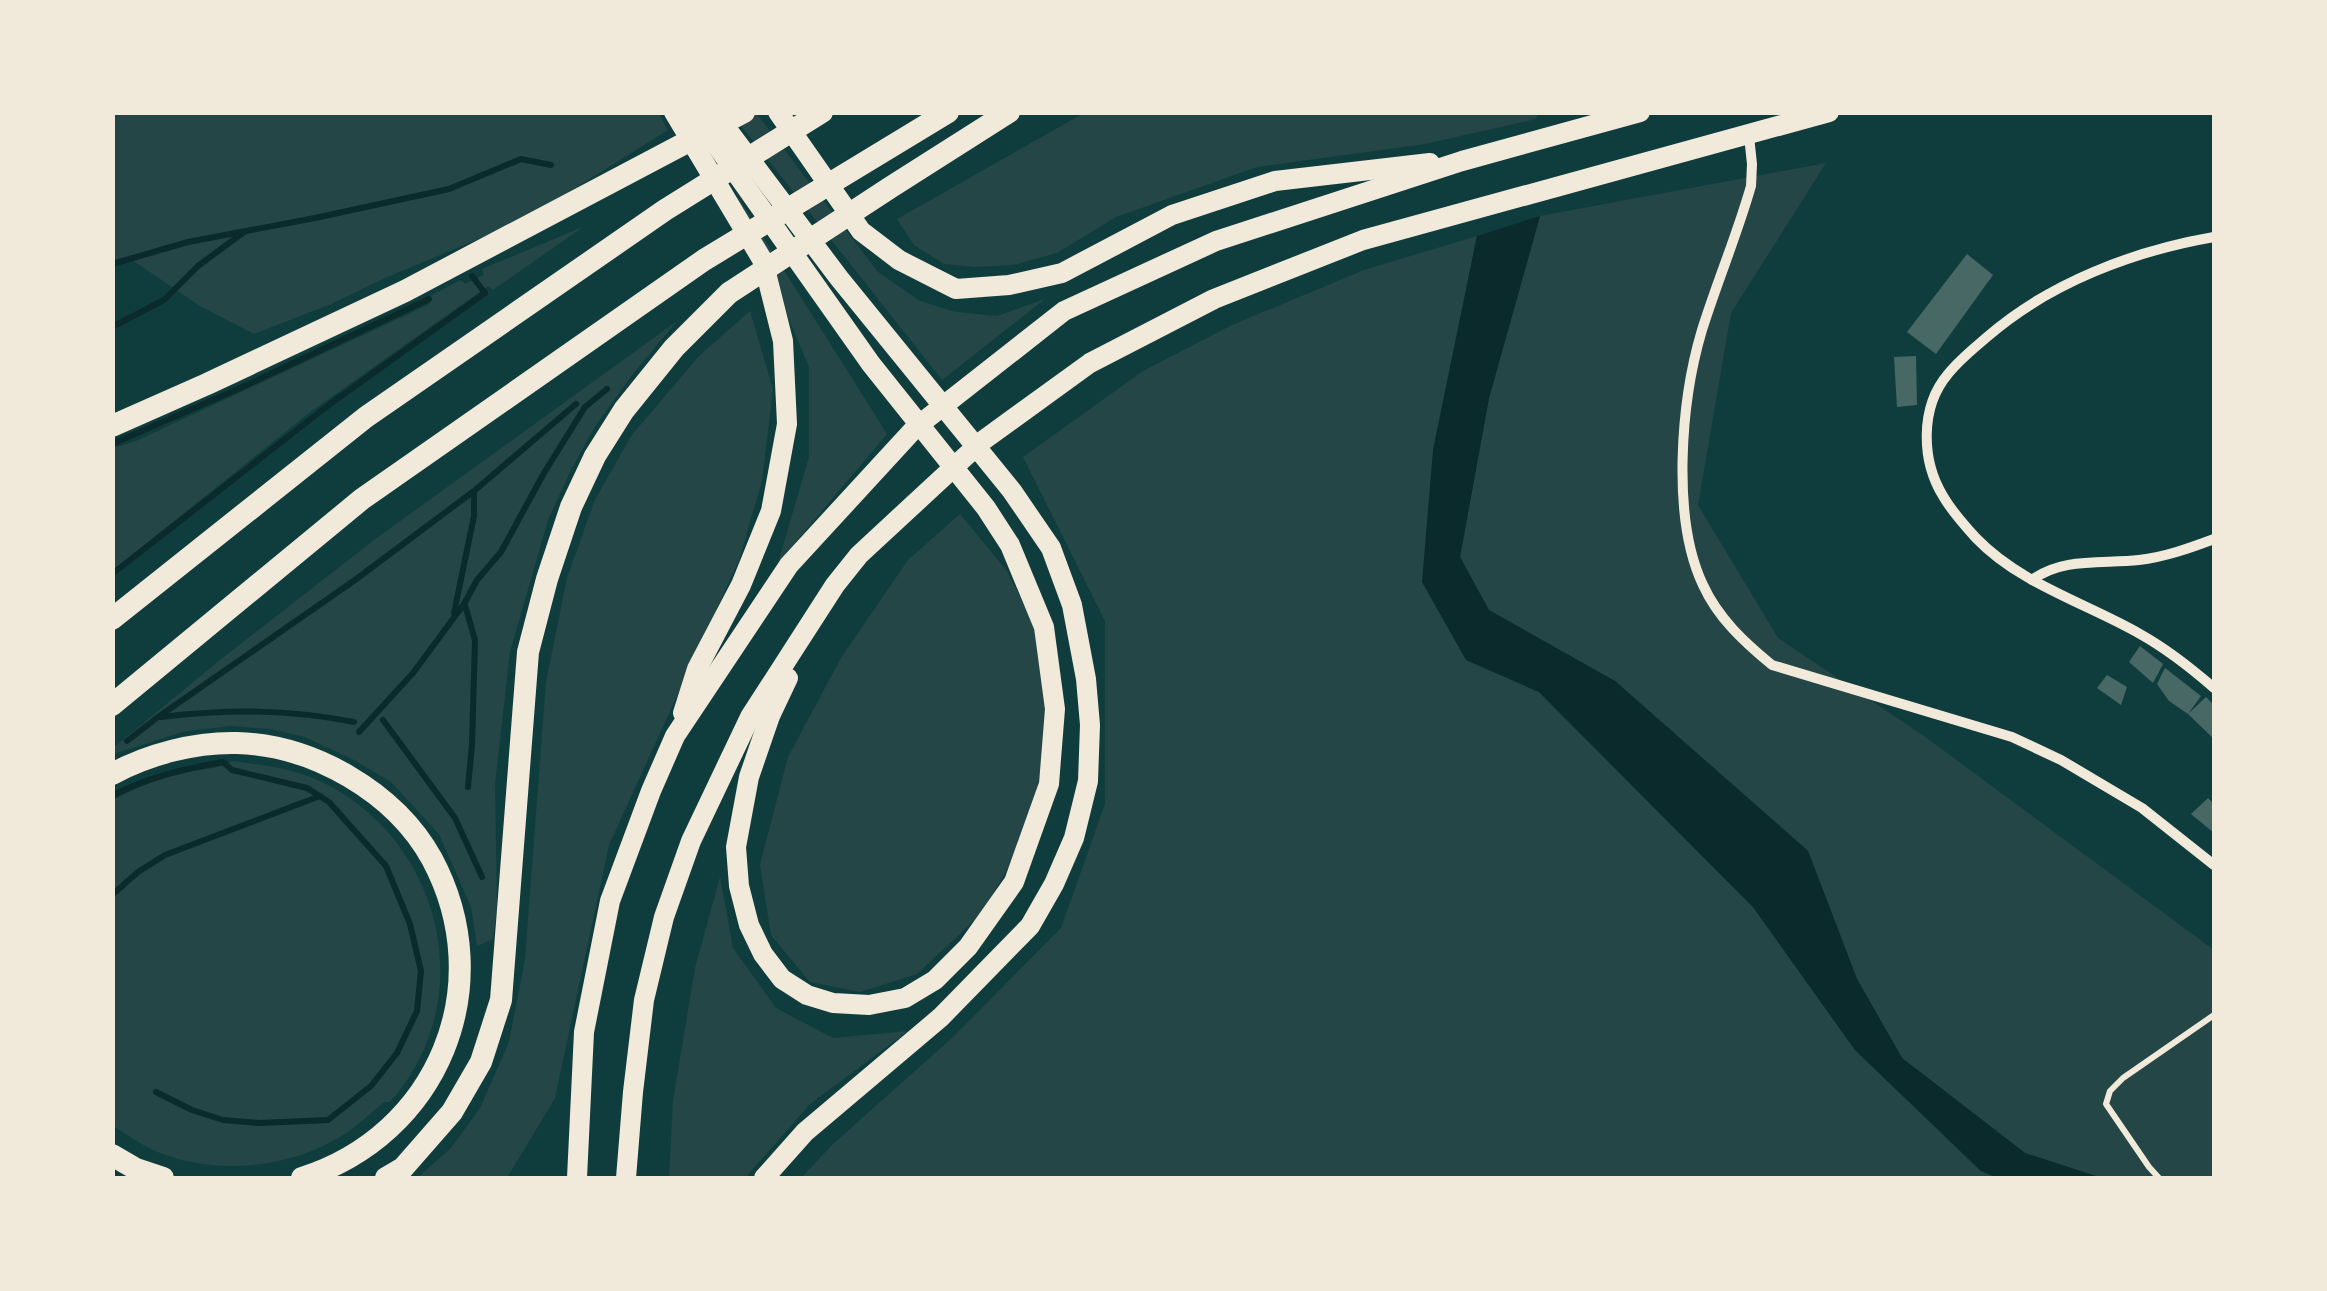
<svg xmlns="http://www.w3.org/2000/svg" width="2327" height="1291" viewBox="0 0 2327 1291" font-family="Ubuntu,sans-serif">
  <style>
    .green { fill: #244646 }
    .water { fill: #0a2a2b }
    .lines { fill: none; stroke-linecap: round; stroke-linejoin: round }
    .stream { stroke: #0a2a2b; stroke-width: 6 }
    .building { fill: #486865 }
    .service { stroke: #f1e9da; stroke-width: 6 }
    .minor { stroke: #f1e9da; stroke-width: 10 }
    .trunk { stroke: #f1e9da; stroke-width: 20 }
    .motorway { stroke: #f1e9da; stroke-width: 22 }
  </style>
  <rect width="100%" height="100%" fill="#0f3d3e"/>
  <!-- green -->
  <g class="green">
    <polygon points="658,112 668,130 524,220 385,278 331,304 254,334 200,306 132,260 113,264 112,113"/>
    <polygon points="731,113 756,113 878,272 920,301 956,312 997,316 1045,299 942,380"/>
    <polygon points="1084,113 1084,112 1538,113 1536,119 1425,144 1257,167 1116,217 1057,253 1013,265 976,267 944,264 914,245 897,219"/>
    <polygon points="1826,163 1731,313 1698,505 1778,638 1924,736 2214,950 2214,1178 2102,1178 2025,1153 1902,1058 1857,979 1808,851 1615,681 1489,611 1460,557 1489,398 1540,216"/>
    <polygon points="736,194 887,434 778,563 809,457 809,367"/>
    <polygon points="583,227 493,290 488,286 309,413 113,570 113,448 136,441 430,304 428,297 461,280 465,284 484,275 482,269"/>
    <polygon points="1477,236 1433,450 1466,660 1539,692 1753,907 1855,1050 1981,1171 1998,1178 801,1178 833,1144 952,1038 1061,928 1105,804 1105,621 1023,457 1143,371 1232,325 1364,270"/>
    <polygon points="750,311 773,389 762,481 739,560 609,845 555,1098 507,1178 417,1178 451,1148 480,1108 509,1042 525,959 546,682 567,578 594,502 631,436 699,356"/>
    <polygon points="677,321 632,375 594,428 570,472 548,520 510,652 495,784 497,909 493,939 477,946 471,907 439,834 391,782 354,760 305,737 270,729 231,726 186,731 113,754 113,748 220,660 374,540"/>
    <polygon points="960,514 1007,571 1045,646 1052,724 1025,839 981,914 917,974 860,992 810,982 771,935 760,865 788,757 841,658 908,560"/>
    <path d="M232,761C262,765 294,768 322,782C443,841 481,1000 390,1102H384C372,1112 360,1123 348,1132C293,1169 213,1177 153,1150C139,1143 126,1134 113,1126L112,801C135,788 157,778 183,772C199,769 217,770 232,761Z"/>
    <polygon points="720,877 733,948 776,1008 833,1038 908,1031 810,1104 745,1178 669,1178 673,1101 695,968"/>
  </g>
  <!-- water -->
  <polygon class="water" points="1540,216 1489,398 1460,557 1489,610 1615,681 1808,851 1857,979 1902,1058 2025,1153 2102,1178 1998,1178 1981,1171 1855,1050 1753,907 1539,692 1466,660 1422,582 1433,450 1477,236"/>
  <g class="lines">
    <!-- stream -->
    <g class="stream">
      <polyline points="112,264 188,242 315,218 449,189 521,159 551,165"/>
      <polyline points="112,327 164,300 198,266 244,232"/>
      <polyline points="112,444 238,389 429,299"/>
      <polyline points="112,574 330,404 485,293 472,276"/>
      <polyline points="465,605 475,640 472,745 468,787"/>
      <polyline points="454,613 474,516 474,492"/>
      <path d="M161,717C229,709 287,709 354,722"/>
      <polyline points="383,720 455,818 482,877"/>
      <polyline points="359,732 413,673 464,604 477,580 501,552 544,473 585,407 607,389"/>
      <polyline points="127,741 158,717 355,580 474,491 576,404"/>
      <path d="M112,796C148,777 184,769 223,762L232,770L307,788L329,802L386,866L410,924L421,971L417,1011L397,1053L371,1086L328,1120L259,1123L223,1120L192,1110L156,1092"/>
      <polyline points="112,895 138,872 165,855 320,796"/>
    </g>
  </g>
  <!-- building -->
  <g class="building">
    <polygon points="1967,254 1993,275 1936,354 1907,332"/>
    <polygon points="1916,356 1917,405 1897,407 1894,357"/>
    <polygon points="2140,646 2163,664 2153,683 2129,662"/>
    <polygon points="2165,668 2201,696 2188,714 2206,697 2214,705 2214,739 2188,714 2169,701 2157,684"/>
    <polygon points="2107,675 2127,687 2121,705 2097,688"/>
    <polygon points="2208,798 2214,804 2214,833 2191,814"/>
  </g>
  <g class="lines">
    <!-- service -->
    <polyline class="service" points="2159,1178 2149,1167 2106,1104 2110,1091 2123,1078 2214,1015"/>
    <!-- minor -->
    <g class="minor">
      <path d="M1749,136L1752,164L1751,186C1737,235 1717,282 1702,330C1681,400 1671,518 1703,585C1718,618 1744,642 1772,665L2012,737L2061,760L2142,808L2214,865"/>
      <path d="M2214,237C2133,251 2049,283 1987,337C1973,349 1959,360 1948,374C1920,407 1921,460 1943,496C1951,510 1965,526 1976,538C2020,584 2086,603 2140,634C2167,649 2191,668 2214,688"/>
      <path d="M2032,580C2062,557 2103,564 2139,560C2165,557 2190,548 2214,539"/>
    </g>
    <!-- trunk -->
    <g class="trunk">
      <polyline points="674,112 763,261 783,341 787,424 771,511 741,585 697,669 683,713"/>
      <polyline points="693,112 871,364 986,508 1010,545 1044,627 1055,709 1049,784 1014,882 968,947 935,980 905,998 869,1005 833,1003 807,995 782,979 763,954 749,925 739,886 736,847 749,777 770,716 788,678"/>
      <polyline points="714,112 839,278 1012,491 1051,548 1072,605 1086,679 1090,725 1088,781 1074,838 1054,884 1030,926 941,1017 805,1132 764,1178"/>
      <polyline points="778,112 861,231 899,260 956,289 1009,285 1062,273 1172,215 1275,181 1430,163"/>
      <polyline points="577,1178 584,1032 610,901 651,791 675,736 789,565 915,428 1064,311 1216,241 1462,161 1640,112"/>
      <polyline points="626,1178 633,1092 644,1000 664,917 691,841 750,717 835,585 859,555 981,442 1090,363 1214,299 1363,240 1829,112"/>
    </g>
    <!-- motorway -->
    <g class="motorway">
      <polyline points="112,426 207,384 405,291 744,112"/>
      <polyline points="112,619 366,417 665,210 822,112"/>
      <polyline points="112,705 362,499 704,260 948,112"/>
      <path d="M112,774C149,754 195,742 237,743C313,745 395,792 432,859C500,986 438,1135 302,1178"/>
      <polyline points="112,1155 136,1169 163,1178"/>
      <polyline points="386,1178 403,1168 452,1112 481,1062 501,1000 528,652 547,579 571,507 595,456 624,410 674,348 729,293 891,187 1009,112"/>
    </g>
  </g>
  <!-- border -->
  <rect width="2327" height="1291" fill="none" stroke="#f1e9da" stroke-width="230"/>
</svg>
